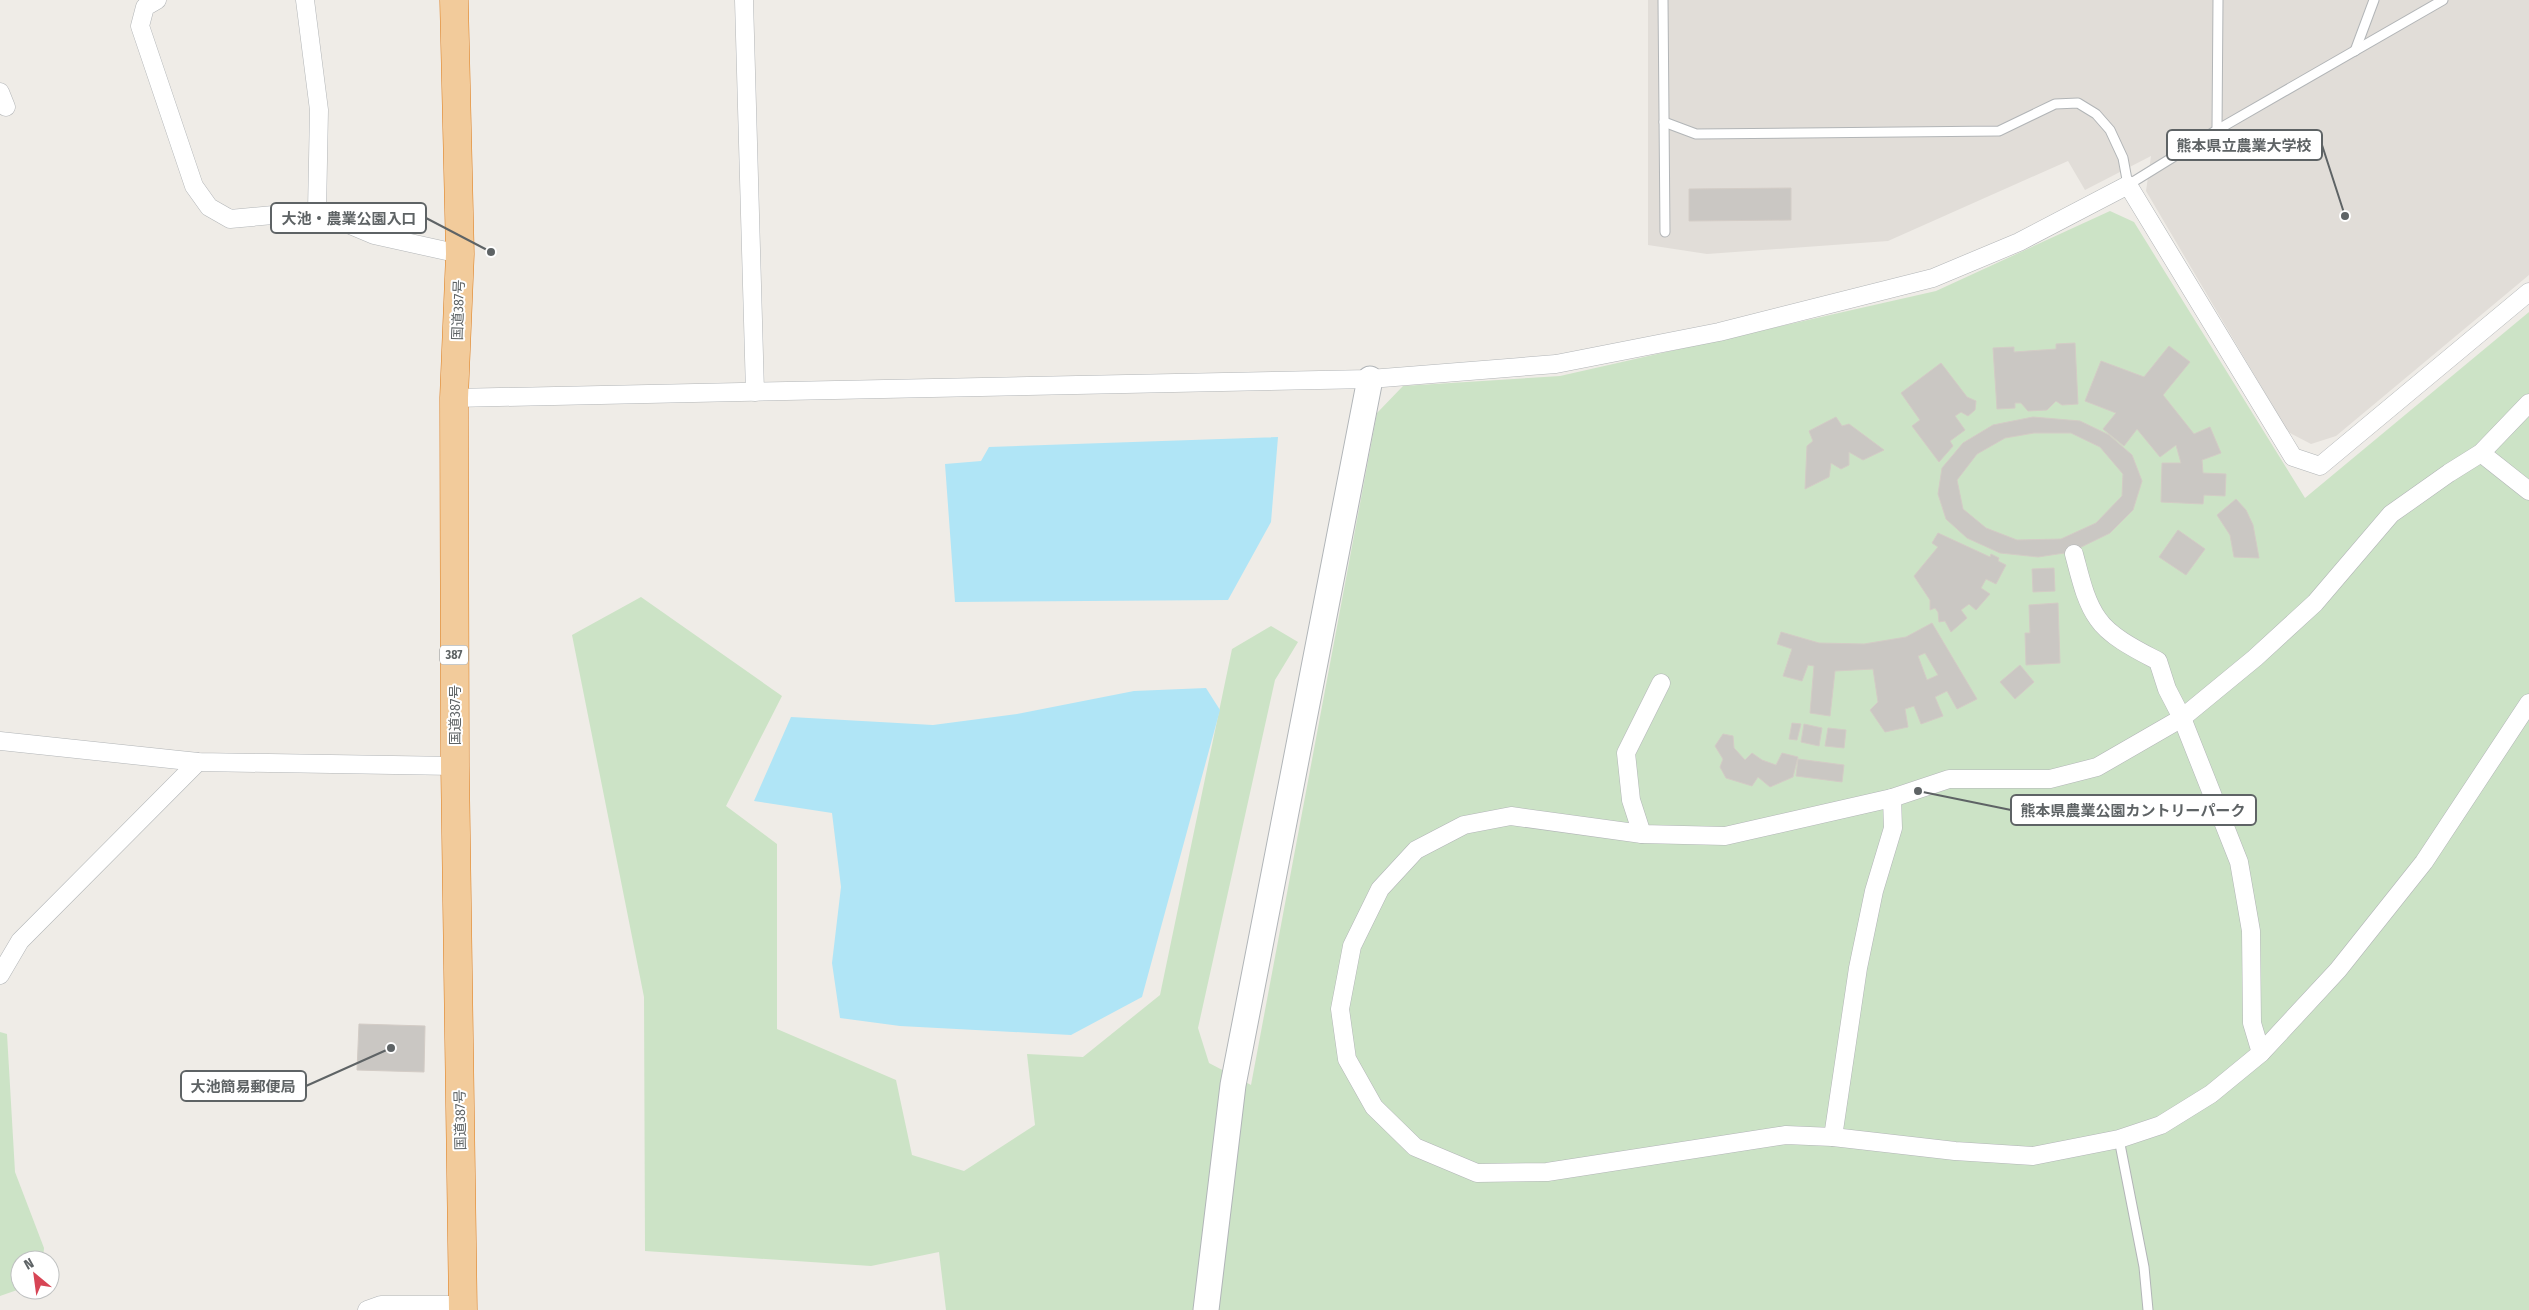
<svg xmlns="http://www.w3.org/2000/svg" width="2529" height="1310" viewBox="0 0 2529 1310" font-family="'Fira Sans Condensed','Noto Sans JP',sans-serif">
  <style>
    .education { fill: #e1ddd8 }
    .green { fill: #cce3c6 }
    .water { fill: #b0e5f6 }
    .building { fill: #cac7c3; stroke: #d3ccc6; fill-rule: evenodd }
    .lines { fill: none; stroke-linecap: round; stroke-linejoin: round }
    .lane-casing { stroke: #b2b5b7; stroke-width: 11 }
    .street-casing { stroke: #b2b5b7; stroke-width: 19 }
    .secondary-casing { stroke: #b1b5b8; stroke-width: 27 }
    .highway-casing { stroke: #dd7b19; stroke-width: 29 }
    .lane { stroke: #fff; stroke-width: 9 }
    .street { stroke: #fff; stroke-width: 18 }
    .secondary { stroke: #fff; stroke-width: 25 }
    .highway { stroke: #f2cb9b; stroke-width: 28 }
    .labels { text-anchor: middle; stroke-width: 4; stroke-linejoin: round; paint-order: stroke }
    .shield { fill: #fff; stroke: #8e9293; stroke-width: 1 }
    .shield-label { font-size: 12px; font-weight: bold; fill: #5e6365 }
    .street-label { font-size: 14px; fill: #5e6365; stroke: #fff }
    .leader { fill: none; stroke: #5e6365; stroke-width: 2 }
    .callout-dot { fill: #5e6365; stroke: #fff; stroke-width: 2 }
    .callout { fill: #fff; stroke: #5e6365; stroke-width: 2 }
    .callout-label { font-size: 15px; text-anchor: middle; font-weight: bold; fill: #5e6365 }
  </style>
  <rect width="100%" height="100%" fill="#efece7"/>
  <!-- education -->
  <polygon class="education" points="1648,0 2529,0 2529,275 2336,436 2311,444 2288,432 2146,191 2151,156 2085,190 2068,161 1888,241 1707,254 1648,245"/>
  <!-- green -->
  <g class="green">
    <polygon points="2110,211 2134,222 2305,498 2529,312 2529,1310 946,1310 939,1252 871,1266 645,1251 644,997 572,635 641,597 782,696 726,806 777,844 777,1029 896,1080 912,1155 964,1171 1035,1125 1027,1054 1083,1057 1160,995 1232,649 1271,626 1298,642 1275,680 1198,1028 1209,1063 1251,1085 1377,413 1403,386 1560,376 1936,291"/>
    <polygon points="0,1032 7,1034 15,1172 44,1248 43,1260 20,1260 20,1289 0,1296"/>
  </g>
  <!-- water -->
  <g class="water">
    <polygon points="1278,437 1271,522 1228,600 955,602 945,464 981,461 989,447"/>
    <polygon points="1206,688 1220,710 1142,997 1071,1035 900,1026 840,1018 832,963 841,887 832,813 754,801 791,717 933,725 1017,714 1134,691"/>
  </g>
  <!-- building -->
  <g class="building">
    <polygon points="1791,188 1791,220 1689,221 1689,189"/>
    <polygon points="2075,343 2078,404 2062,405 2056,401 2047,410 2028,411 2021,403 2015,403 2015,408 1997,409 1993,348 2014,347 2014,352 2056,349 2056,344"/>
    <polygon points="2169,346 2190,362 2163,395 2194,434 2210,427 2221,453 2202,460 2203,473 2226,474 2225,496 2204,495 2203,504 2161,502 2162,463 2181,463 2176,445 2160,457 2137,429 2124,446 2103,429 2116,413 2085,401 2101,361 2144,377"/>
    <polygon points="1941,363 1967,397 1976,401 1975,410 1968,416 1961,412 1955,416 1965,430 1950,441 1953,446 1939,462 1912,426 1920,420 1901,393"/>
    <polygon points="1836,417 1842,426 1849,424 1884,450 1863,460 1849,452 1849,465 1841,469 1831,463 1829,477 1805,489 1807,446 1813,441 1809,431"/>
    <path d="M2033,417L2080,421L2109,435L2132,455L2142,481L2133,510L2110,533L2071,552L2038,557L2000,553L1967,538L1946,519L1938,494L1942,468L1963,443L1993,425ZM2034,433H2071L2100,447L2123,474L2122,496L2096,523L2061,539L2017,540L1986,528L1963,509L1957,480L1977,454L2005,438Z"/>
    <polygon points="2236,499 2246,510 2253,525 2259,558 2234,557 2230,535 2217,515"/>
    <polygon points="2178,530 2205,549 2186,575 2159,557"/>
    <polygon points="1938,533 1990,557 1991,554 1999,558 1998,561 2006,565 1996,584 1986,579 1981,588 1990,594 1976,610 1969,604 1961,610 1967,618 1951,632 1945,621 1939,622 1938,612 1935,608 1930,610 1930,600 1914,576 1938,547 1932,543"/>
    <polygon points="2054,568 2055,591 2033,592 2032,569"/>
    <polygon points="2058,603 2060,663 2026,665 2025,633 2030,633 2029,605"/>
    <path d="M1932,623L1977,699L1957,709L1947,691L1935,697L1943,716L1921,724L1914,706L1905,709L1908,727L1885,732L1870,710L1878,702L1873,669L1835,671L1830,716L1810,713L1814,666L1808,665L1802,681L1783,676L1792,649L1777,644L1781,632L1819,643L1864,644L1906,637ZM1925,653L1938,675L1927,680L1918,656Z"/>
    <polygon points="2020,665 2034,682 2015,699 2000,682"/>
    <polygon points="1792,723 1801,724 1797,740 1789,739"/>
    <polygon points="1804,724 1822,728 1819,746 1801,742"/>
    <polygon points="1828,728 1846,730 1844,748 1825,746"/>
    <polygon points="1723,734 1733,736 1734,748 1745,760 1752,753 1762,760 1776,765 1782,753 1798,757 1793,777 1770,787 1758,777 1752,786 1726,778 1720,767 1723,759 1715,746"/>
    <polygon points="1798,759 1844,765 1842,782 1796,776"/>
    <polygon points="359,1024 425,1026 424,1072 357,1070"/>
  </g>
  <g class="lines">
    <defs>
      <g id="lane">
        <polyline points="1663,0 1665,232"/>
        <polyline points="2355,51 2374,0"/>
        <polyline points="1664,122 1696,134 1999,131 2055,104 2078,103 2096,114 2110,130 2123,158 2128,185 2217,130 2443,0"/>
        <polyline points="2217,130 2218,0"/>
        <polyline points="2119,1139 2144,1267 2148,1310"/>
      </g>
      <g id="street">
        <polyline points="157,0 145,7 140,26 194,186 209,207 230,219 317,211 374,235 460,254"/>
        <polyline points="305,0 319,110 317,211"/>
        <polyline points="744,0 755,392"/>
        <polyline points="0,92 6,107"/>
        <polyline points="454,398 1370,379 1556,364 1719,332 1933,278 2019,242 2128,185 2293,457 2320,466 2529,292"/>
        <polyline points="2529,403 2481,453 2449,473 2391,514 2315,603 2255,658 2182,718 2097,767 2050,779 1949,779 1892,798 1725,836 1642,834 1511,816 1464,825 1416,850 1380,889 1352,946 1340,1009 1347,1059 1374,1107 1415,1147 1477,1173 1547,1172 1786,1135 1833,1137 1955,1151 2033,1156 2119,1139 2161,1125 2211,1094 2261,1053 2338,970 2424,862 2529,703"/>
        <polyline points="2481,453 2529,491"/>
        <path d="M2074,554C2080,576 2085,601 2098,619C2110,637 2139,651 2158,661L2167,689L2182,718L2239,862L2251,931L2252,1023L2261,1053"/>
        <polyline points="0,741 198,762 455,766"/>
        <polyline points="1642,834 1631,800 1626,753 1661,683"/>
        <polyline points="0,975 20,941 198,762"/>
        <polyline points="1833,1137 1858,968 1874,891 1893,828 1892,798"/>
        <polyline points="367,1310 381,1305 462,1305"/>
      </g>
      <polyline id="secondary" points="1206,1310 1233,1085 1370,379"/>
      <polyline id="highway" points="454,0 460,254 454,398 455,766 463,1310"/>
    </defs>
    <!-- lane casing -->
    <use href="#lane" class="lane-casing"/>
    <!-- street casing -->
    <use href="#street" class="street-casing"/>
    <!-- secondary casing -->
    <use href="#secondary" class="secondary-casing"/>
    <!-- highway casing -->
    <use href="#highway" class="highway-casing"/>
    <!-- lane -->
    <use href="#lane" class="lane"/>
    <!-- street -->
    <use href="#street" class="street"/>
    <!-- secondary -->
    <use href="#secondary" class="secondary"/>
    <!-- highway -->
    <use href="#highway" class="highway"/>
  </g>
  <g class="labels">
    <!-- shield labels -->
    <rect class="shield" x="440" y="645.5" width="28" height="19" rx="4"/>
    <g class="shield-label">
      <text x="454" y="659">387</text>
    </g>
    <!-- street labels -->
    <g class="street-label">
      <text transform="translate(458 310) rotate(-88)" y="5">国道387号</text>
      <text transform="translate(455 715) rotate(-90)" y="5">国道387号</text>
      <text transform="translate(460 1120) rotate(-91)" y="5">国道387号</text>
    </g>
  </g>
  <!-- callouts -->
  <path class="leader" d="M2345 216L2322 145M491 252L426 218M1918 791L2011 810M391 1048L306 1086"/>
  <g class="callout-dot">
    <circle cx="2345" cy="216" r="5"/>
    <circle cx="491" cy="252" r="5"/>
    <circle cx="1918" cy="791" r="5"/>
    <circle cx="391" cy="1048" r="5"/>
  </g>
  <g class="callout">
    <rect x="2167" y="130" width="155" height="30" rx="5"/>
    <rect x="271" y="203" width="155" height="30" rx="5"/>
    <rect x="2011" y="795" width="245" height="30" rx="5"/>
    <rect x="181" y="1071" width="125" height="30" rx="5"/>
  </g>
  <g class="callout-label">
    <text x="2244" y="151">熊本県立農業大学校</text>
    <text x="349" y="224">大池・農業公園入口</text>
    <text x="2133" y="816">熊本県農業公園カントリーパーク</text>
    <text x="243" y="1092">大池簡易郵便局</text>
  </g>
  <!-- north arrow -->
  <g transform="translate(35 1275) rotate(331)"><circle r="24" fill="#ffffff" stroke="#bfc1c1"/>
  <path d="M0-4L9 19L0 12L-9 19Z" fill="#d74555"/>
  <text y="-8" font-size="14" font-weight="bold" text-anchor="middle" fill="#5e6365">N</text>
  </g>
</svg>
